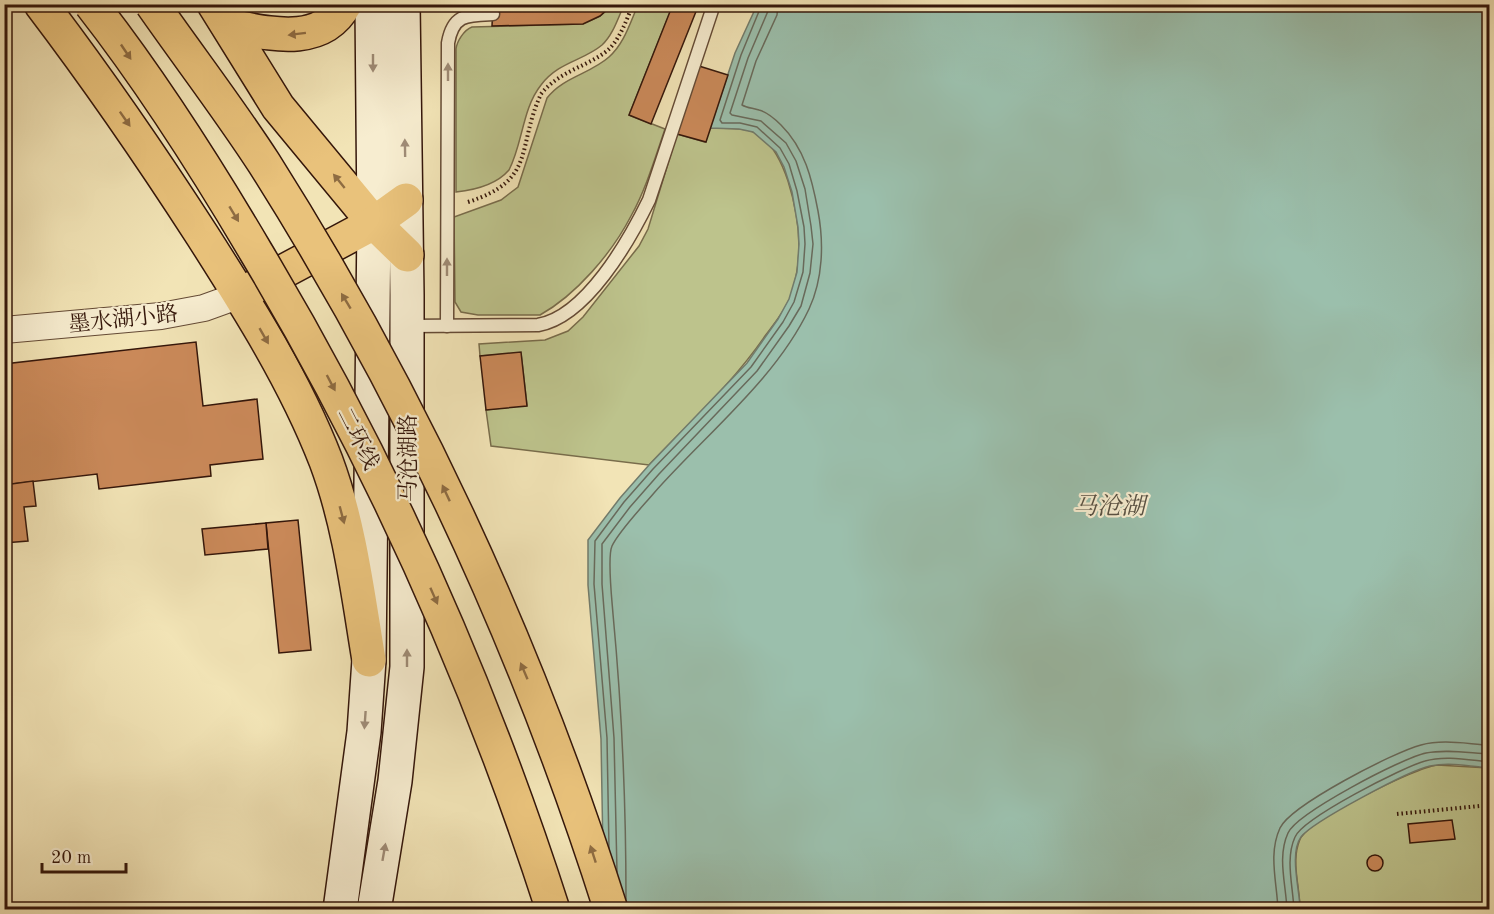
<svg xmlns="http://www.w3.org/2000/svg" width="1494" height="914" viewBox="0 0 1494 914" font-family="'Old Standard TT','Noto Serif SC',serif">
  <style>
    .green { fill: #bdc38c; stroke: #786c4b; stroke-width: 1.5 }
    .water { fill: #9bbfac; stroke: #727b6b; stroke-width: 1.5 }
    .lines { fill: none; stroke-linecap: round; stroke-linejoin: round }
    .shore { stroke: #686a5b; stroke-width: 1.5 }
    .building { fill: #ca8959; stroke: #34160a; stroke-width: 1.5 }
    .service-casing { stroke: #644a35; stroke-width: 15 }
    .minor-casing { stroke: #644a35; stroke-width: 28 }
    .secondary-casing { stroke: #34160a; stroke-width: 36 }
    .trunk-casing { stroke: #34160a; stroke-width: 36 }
    .path { stroke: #34160a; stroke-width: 4; stroke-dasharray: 1.5 3; stroke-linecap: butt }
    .service { stroke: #f7edd0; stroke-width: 12 }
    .minor { stroke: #f7edd0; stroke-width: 26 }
    .secondary { stroke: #f7edd0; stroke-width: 33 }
    .trunk { stroke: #e9c27b; stroke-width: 33 }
    .trunk-bridge-casing { stroke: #34160a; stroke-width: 36; stroke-linecap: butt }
    .trunk-bridge { stroke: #e9c27b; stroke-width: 33 }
    .oneway { fill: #8e6c42 }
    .oneway2 { fill: #9f8c77 }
    .labels { text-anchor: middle; stroke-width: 4.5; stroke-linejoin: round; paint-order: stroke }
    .street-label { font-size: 22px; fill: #34160a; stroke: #f7edd0 }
    .water-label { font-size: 24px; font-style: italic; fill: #585143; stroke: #f7edd0 }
  </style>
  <rect width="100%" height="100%" fill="#f2e4b6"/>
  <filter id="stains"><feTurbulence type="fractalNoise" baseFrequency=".00333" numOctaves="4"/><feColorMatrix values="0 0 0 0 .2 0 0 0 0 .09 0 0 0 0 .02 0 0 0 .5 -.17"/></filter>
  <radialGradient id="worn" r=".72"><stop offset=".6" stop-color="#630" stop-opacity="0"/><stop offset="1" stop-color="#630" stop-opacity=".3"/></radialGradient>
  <!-- green -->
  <g class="green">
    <path d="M613,5H624C618,18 613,35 602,45C583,61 558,62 541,85C522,109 523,143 509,170C496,185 475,190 456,192V49C457,41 464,30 472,27L583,24L600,16Z"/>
    <path d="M638,5H673L629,115L665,129C655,158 646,189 631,216C612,253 576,295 540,315H478L461,312L455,302L454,217L501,200L518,187L547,98C563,77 590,74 609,57C624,44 630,23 638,5Z"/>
    <path d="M710,128C723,129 738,127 751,131C771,138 782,163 788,181C800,219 804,260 790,298C784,312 774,324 765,336C732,384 689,423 649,465L491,446L486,410L527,405L521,353L480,356L479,344L545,340L568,331L583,317L639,246L648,229L677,134L705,142Z"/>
    <path d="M1437,765L1489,768V909H1300C1300,889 1292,865 1298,845C1299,842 1300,838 1302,836C1315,818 1414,768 1437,765Z"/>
  </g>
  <!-- water -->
  <path class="water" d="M757,5H1489V768C1470,766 1449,762 1430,766C1410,770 1312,822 1301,837C1289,854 1300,890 1300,909H604L601,739L588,585V540L620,498L649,465L747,363L778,319L789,299L797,272L799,244L798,227L792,192L784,167L776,152L753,132L739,129L710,128L735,53Z"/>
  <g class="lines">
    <!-- shore -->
    <g class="shore">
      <polyline points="609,849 607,738 594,584 595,541 624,502 653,469 751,367 783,322 794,302 803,272 805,244 804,227 797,191 789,164 780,148 757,127 740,123 722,123 720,120 741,55 762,4"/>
      <polyline points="617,872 614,738 602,584 602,544 630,507 659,474 757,371 789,326 801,306 810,273 813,244 811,226 805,189 796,161 786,143 761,121 732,115 730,113 748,58 768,11 769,4"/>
      <path d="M626,899C626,804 622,709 613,614C612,600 607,557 612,546C619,531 643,506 654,493C705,435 776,379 809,309C823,279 824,243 818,211C812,179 805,149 781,125C775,119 767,112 759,110C753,108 747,108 742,105L756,61L777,15L778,4"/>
      <path d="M1278,910C1277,882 1268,854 1280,828C1291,805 1394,752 1421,745C1443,739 1467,744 1490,745"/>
      <path d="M1287,910C1286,884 1277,857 1288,833C1297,813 1402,758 1426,753C1446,749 1469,753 1490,754"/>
      <path d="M1294,910C1293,886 1285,859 1295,837C1303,818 1403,767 1425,761C1445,755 1469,760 1490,762"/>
    </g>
  </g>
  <!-- building -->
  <g class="building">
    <polygon points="493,4 613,4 600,16 583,24 492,26"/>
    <polygon points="673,4 699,4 651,124 629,115"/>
    <polygon points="699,66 728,75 706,142 677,134"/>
    <polygon points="196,342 203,406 257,399 263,459 210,465 211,476 99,489 97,474 4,485 4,364"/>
    <polygon points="521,352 527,406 486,410 480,356"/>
    <polygon points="33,481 36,506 24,507 28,541 4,543 4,485"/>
    <polygon points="298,520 311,650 279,653 266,523"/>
    <polygon points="266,523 268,549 205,555 202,529"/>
    <polygon points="1452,820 1455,839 1410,843 1408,824"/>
    <circle cx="1375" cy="863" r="8"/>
  </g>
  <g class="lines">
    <defs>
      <g id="service">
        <path d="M408,326L538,325C586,317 629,241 649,200L714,4"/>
        <path d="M447,326L448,43C453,14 467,15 493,14"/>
      </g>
      <polyline id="minor" points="4,330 161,316 204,308 240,295"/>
      <g id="secondary">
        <polyline points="340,910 364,732 369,660 374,223 372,4"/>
        <polyline points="374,910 395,781 407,667 407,295 403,4"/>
      </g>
      <g id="trunk">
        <path d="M41,4C98,79 151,156 202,235C248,307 295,381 326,461C350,525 358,594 369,660"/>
        <polyline points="214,4 278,107 374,223 407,255"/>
        <path d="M229,26C268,33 321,48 345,4"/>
        <polyline points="247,291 374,223 406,200"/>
      </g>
    </defs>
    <!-- service casing -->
    <use href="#service" class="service-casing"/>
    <!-- minor casing -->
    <use href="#minor" class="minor-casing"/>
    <!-- secondary casing -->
    <use href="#secondary" class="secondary-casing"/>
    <!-- trunk casing -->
    <use href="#trunk" class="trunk-casing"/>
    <!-- path -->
    <g class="path">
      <path d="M468,202C537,180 516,148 541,94C559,71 587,67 608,50C620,39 627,19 633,4"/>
      <polyline points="1397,814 1490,805"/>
    </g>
    <!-- service -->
    <use href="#service" class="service"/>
    <!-- minor -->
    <use href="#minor" class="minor"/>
    <!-- secondary -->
    <use href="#secondary" class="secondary"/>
    <!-- trunk -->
    <use href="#trunk" class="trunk"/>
    <defs>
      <g id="trunk-bridge">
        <path d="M91,4C152,82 206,167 256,252C380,459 479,680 553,910"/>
        <path d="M152,4C189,57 229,109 264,163C411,395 528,648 611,910"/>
      </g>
    </defs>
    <!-- trunk-bridge casing -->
    <use href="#trunk-bridge" class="trunk-bridge-casing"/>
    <!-- trunk-bridge -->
    <use href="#trunk-bridge" class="trunk-bridge"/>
  </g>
  <!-- one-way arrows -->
  <defs><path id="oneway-solid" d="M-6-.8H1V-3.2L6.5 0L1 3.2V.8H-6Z" transform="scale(1.5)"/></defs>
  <g class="oneway">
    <use href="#oneway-solid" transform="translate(297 34) rotate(173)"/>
    <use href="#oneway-solid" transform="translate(126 52) rotate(56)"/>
    <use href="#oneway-solid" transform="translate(125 119) rotate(55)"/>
    <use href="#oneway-solid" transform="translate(339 181) rotate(-129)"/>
    <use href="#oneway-solid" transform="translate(234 214) rotate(59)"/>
    <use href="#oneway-solid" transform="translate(346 301) rotate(-121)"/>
    <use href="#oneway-solid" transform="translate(264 336) rotate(60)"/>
    <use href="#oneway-solid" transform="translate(331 383) rotate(62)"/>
    <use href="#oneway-solid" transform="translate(446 493) rotate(-115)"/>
    <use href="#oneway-solid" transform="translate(342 515) rotate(75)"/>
    <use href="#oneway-solid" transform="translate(434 596) rotate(66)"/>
    <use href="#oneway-solid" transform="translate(524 671) rotate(-113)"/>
    <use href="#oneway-solid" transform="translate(593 854) rotate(-108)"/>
  </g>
  <g class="oneway2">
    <use href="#oneway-solid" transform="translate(373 63) rotate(90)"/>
    <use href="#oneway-solid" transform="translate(448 72) rotate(-90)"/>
    <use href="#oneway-solid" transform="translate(405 148) rotate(-91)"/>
    <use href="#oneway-solid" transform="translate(447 267) rotate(-90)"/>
    <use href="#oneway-solid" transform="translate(407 658) rotate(-90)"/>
    <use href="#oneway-solid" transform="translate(365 720) rotate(94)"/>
    <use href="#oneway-solid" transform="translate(384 852) rotate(-80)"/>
  </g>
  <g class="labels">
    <!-- street labels -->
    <g class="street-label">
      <text transform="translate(123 318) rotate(-6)" y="8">墨水湖小路</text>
      <text transform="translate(359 438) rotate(63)" y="8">二环线</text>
      <text transform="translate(407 458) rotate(-90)" y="8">马沧湖路</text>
    </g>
    <!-- water labels -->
    <g class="water-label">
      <text x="1109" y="514">马沧湖</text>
    </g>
  </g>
  <!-- margin -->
  <rect width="1494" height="914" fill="none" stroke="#f2e4b6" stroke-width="24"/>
  <rect x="6" y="6" width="1482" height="902" fill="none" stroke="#34160a" stroke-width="3"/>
  <rect x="12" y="12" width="1470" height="890" fill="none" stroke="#34160a" stroke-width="1.5"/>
  <!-- scale -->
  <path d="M42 863v9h84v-9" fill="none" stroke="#34160a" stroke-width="3"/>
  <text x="51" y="863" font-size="18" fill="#34160a" stroke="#f7edd0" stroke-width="4.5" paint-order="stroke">20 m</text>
  <rect width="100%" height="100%" filter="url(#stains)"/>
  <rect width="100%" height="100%" fill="url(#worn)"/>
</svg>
